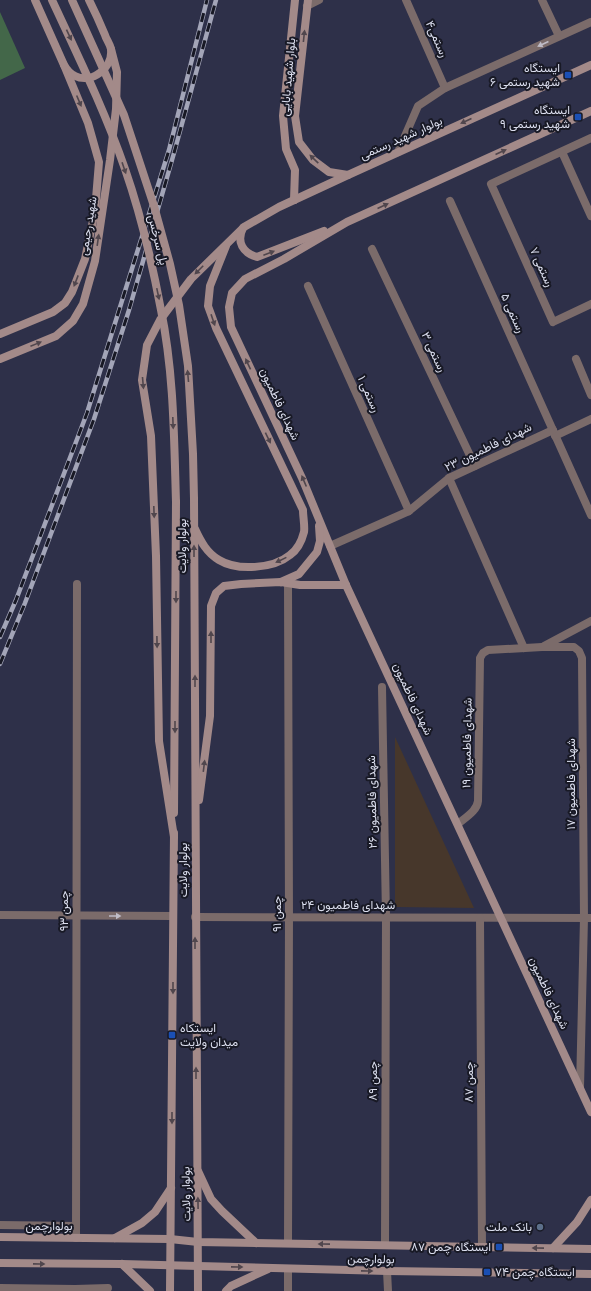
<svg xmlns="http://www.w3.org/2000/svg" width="591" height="1291" viewBox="0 0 591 1291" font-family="'Open Sans',Vazirmatn,sans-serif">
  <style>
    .education { fill: #47372b }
    .pitch { fill: #436749 }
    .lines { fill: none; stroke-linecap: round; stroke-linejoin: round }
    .street { stroke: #7b6b6a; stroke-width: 8 }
    .secondary { stroke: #a38a89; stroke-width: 8 }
    .rail-casing { stroke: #a3a5b8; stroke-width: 4.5 }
    .rail { stroke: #181925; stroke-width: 3; stroke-dasharray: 9; stroke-linecap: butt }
    .secondary-bridge { stroke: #a38a89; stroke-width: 8 }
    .oneway { fill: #50464d }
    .oneway2 { fill: #bfbcc7 }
    .transit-dot { fill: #1a4fb4; stroke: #181925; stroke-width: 1.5 }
    .service-dot { fill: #5c6f8a; stroke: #181925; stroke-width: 1.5 }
    .labels { text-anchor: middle; stroke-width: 4; stroke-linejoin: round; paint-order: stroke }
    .street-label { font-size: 12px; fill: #dcdfef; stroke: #181925 }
    .poi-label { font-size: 12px; fill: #dcdfef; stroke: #181925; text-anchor: end }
  </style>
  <rect width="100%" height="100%" fill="#2e3049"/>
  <!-- education -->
  <polygon class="education" points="395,737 474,908 395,907"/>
  <!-- pitch -->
  <polygon class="pitch" points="0,12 25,68 0,80"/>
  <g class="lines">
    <!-- street -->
    <g class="street">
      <polyline points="406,0 445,88"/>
      <polyline points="542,0 559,36"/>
      <polyline points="307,6 319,0"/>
      <polyline points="591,138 491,184 553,322 591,304"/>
      <polyline points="398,152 418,106 445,88 591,22"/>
      <polyline points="562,152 591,216"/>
      <polyline points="450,201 591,515"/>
      <polyline points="372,249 475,466"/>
      <polyline points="308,286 409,511"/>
      <polyline points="576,359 591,395"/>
      <polyline points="555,436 591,419"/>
      <polyline points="449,478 524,648"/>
      <polyline points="330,546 409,511 449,478 553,430"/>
      <polyline points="288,584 289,917 288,1243"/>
      <polyline points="544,646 591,621"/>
      <polyline points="382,687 386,917 385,1245"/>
      <path d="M458,824C466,817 477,811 478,801L480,658L483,653L488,650L542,647H574L579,651L582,658L584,918L580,1088"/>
      <polyline points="0,915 173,916"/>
      <polyline points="195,917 591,918"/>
      <polyline points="480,918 482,1247"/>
      <polyline points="0,1225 76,1226"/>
      <polyline points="76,1238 77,584"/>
      <polyline points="288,1269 288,1291"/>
      <polyline points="387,1271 388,1291"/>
      <polyline points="0,1288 75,1289 108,1288"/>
    </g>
    <!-- secondary -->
    <g class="secondary">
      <path d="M35,0L64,65C67,70 70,74 75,76C92,84 113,68 111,49C110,44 106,39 105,35C100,23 95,12 89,0"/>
      <polyline points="308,0 295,116 299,142 313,160 329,172 348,175"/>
      <polyline points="591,111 347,222 284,259 245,279 232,293 229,307 231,327 302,478 346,585 591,1112"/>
      <polyline points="294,200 295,170 286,149 283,116 295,0"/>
      <path d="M243,228C236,242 243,253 257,257L324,231"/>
      <polyline points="0,334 53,312 65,303 72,292 85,259 95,211 99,162 88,123 64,65"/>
      <polyline points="0,359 56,336 73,321 83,304 95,261 110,160 116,109 117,72 111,49"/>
      <polyline points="194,499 198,1291"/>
      <path d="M195,529C201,542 207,553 219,560C237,571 273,569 290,555C297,550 302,540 304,532C305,526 303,517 303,510L216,328L208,306L210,286L226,246"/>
      <polyline points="281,582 299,574 317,552 320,541 319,526"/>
      <polyline points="199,800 210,716 211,606 216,593 224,586 241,584 281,582 300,585 346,585"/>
      <polyline points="174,813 176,502"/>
      <polyline points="174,837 159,741 156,556 151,436 142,380 147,345 160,320 191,279 244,227 279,207 348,175 591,65"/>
      <polyline points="198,1171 211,1199 222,1211 256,1243"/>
      <polyline points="0,1237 170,1239 198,1242 591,1249"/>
      <polyline points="115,1238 142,1223 155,1212 171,1188"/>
      <polyline points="553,1248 577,1222 591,1200"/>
      <polyline points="0,1263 122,1264 387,1271 591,1274"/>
      <polyline points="122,1264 150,1291"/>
      <polyline points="170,1291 174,833"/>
      <polyline points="226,1291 231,1286 268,1269"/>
    </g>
    <defs>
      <g id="rail">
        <polyline points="0,637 16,600 87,413 169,150 207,0"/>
        <polyline points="0,664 25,603 94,419 129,310 174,153 216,0"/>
      </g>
    </defs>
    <!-- rail casing -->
    <use href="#rail" class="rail-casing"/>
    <!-- rail -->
    <use href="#rail" class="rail"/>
    <!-- secondary-bridge -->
    <g class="secondary-bridge">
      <path d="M52,0C78,56 105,111 125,169C141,215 152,262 161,310C174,373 174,438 176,502"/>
      <polyline points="72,0 124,115 154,206 170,264 179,305 188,366 193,454 194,499"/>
    </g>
  </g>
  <!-- one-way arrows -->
  <defs><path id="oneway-solid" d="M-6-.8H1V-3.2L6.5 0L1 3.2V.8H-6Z"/></defs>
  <g class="oneway">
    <use href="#oneway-solid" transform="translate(69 35) rotate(65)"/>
    <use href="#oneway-solid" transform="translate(304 36) rotate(-84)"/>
    <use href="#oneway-solid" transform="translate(79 101) rotate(67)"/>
    <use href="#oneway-solid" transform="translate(466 121) rotate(156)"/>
    <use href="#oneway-solid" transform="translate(501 152) rotate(-24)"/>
    <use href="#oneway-solid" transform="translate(314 159) rotate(-136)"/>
    <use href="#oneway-solid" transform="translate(124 168) rotate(71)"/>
    <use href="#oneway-solid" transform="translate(383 206) rotate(-24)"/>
    <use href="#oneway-solid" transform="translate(98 240) rotate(-82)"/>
    <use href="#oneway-solid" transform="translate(269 253) rotate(-21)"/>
    <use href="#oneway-solid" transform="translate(199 270) rotate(135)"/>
    <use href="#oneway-solid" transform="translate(76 281) rotate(111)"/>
    <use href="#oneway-solid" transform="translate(158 294) rotate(78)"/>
    <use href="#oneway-solid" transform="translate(213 320) rotate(71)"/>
    <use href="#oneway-solid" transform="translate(36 344) rotate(-22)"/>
    <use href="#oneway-solid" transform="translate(248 364) rotate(-115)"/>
    <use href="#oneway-solid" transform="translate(188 376) rotate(-95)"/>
    <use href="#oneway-solid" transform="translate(143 383) rotate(85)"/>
    <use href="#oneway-solid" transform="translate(173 423) rotate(88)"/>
    <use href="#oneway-solid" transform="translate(268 438) rotate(64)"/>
    <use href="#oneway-solid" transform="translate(304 481) rotate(-113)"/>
    <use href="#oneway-solid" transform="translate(154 512) rotate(88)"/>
    <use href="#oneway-solid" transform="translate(194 551) rotate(-90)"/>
    <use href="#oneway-solid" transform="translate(281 560) rotate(154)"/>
    <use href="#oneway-solid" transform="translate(176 597) rotate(90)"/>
    <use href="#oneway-solid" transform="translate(211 637) rotate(-90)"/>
    <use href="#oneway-solid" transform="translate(157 642) rotate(89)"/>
    <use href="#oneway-solid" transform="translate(195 681) rotate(-90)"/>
    <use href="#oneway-solid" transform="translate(175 727) rotate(90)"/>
    <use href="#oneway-solid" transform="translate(204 766) rotate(-83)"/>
    <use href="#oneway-solid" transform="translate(195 943) rotate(-90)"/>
    <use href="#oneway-solid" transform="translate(173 988) rotate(90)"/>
    <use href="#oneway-solid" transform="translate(196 1073) rotate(-90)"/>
    <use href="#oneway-solid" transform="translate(172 1118) rotate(90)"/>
    <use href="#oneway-solid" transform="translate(198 1203) rotate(-91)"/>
    <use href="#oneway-solid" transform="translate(324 1244) rotate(-179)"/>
    <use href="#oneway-solid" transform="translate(538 1248) rotate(-179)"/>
    <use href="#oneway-solid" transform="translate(39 1264) rotate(1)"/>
    <use href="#oneway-solid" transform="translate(237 1267) rotate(1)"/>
    <use href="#oneway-solid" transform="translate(367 1271) rotate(1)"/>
  </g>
  <g class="oneway2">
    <use href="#oneway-solid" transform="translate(543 44) rotate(155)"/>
    <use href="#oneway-solid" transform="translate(115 916)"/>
  </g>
  <!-- markers -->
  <g class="transit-dot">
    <rect x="564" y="71" width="8" height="8" rx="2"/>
    <rect x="574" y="113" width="8" height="8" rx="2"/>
    <rect x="168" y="1031" width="8" height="8" rx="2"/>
    <rect x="495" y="1243" width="8" height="8" rx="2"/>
    <rect x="483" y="1268" width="8" height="8" rx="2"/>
  </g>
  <circle class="service-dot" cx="540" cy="1227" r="4"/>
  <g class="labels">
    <!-- street labels -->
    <g class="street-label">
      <text transform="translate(437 39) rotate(66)" y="4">رستمی۴</text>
      <text transform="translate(288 77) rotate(-85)" y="4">بلوار شهید بابایی</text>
      <text transform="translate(401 138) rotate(-24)" y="4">بولوار شهید رستمی</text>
      <text transform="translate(88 226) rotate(-81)" y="4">شهید رحیمی</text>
      <text transform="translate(158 240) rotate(76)" y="4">پل سرخس</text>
      <text transform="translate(542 267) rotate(66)" y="4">رستمی ۷</text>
      <text transform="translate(513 313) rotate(66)" y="4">رستمی ۵</text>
      <text transform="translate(434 352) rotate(65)" y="4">رستمی ۳</text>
      <text transform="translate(369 394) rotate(66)" y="4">رستمی ۱</text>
      <text transform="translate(280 404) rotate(65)" y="4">شهدای فاطمیون</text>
      <text transform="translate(488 447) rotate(-26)" y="4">شهدای فاطمیون ۲۳</text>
      <text transform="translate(182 546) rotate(-90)" y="4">بولوار ولایت</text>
      <text transform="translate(413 699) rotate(65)" y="4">شهدای فاطمیون</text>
      <text transform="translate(467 743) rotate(-89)" y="4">شهدای فاطمیون ۱۹</text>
      <text transform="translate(571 784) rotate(-90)" y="4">شهدای فاطمیون ۱۷</text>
      <text transform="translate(372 802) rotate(-91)" y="4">شهدای فاطمیون ۲۶</text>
      <text transform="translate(183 870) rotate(-90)" y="4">بولوار ولایت</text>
      <text x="348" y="909">شهدای فاطمیون ۲۴</text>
      <text transform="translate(64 911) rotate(-90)" y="4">چمن ۹۳</text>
      <text transform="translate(277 914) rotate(-90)" y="4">چمن ۹۱</text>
      <text transform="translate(549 993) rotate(65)" y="4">شهدای فاطمیون</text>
      <text transform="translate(373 1081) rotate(-90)" y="4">چمن ۸۹</text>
      <text transform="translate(469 1082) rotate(-90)" y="4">چمن ۸۷</text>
      <text transform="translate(186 1194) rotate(-91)" y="4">بولوار ولایت</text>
      <text x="49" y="1230">بولوارچمن</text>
      <text transform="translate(371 1259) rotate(1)" y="4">بولوارچمن</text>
    </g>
    <!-- poi labels -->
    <g class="poi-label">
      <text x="560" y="72">ایستگاه<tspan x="560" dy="14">شهید رستمی ۶</tspan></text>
      <text x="570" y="114">ایستگاه<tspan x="570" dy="14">شهید رستمی ۹</tspan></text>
      <text x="180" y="1032" text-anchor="start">ایستکاه<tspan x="180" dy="14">میدان ولایت</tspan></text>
      <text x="532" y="1231">بانک ملت</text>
      <text x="491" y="1251">ایستگاه چمن ۸۷</text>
      <text x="495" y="1276" text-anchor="start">ایستگاه چمن ۷۴</text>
    </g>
  </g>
</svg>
